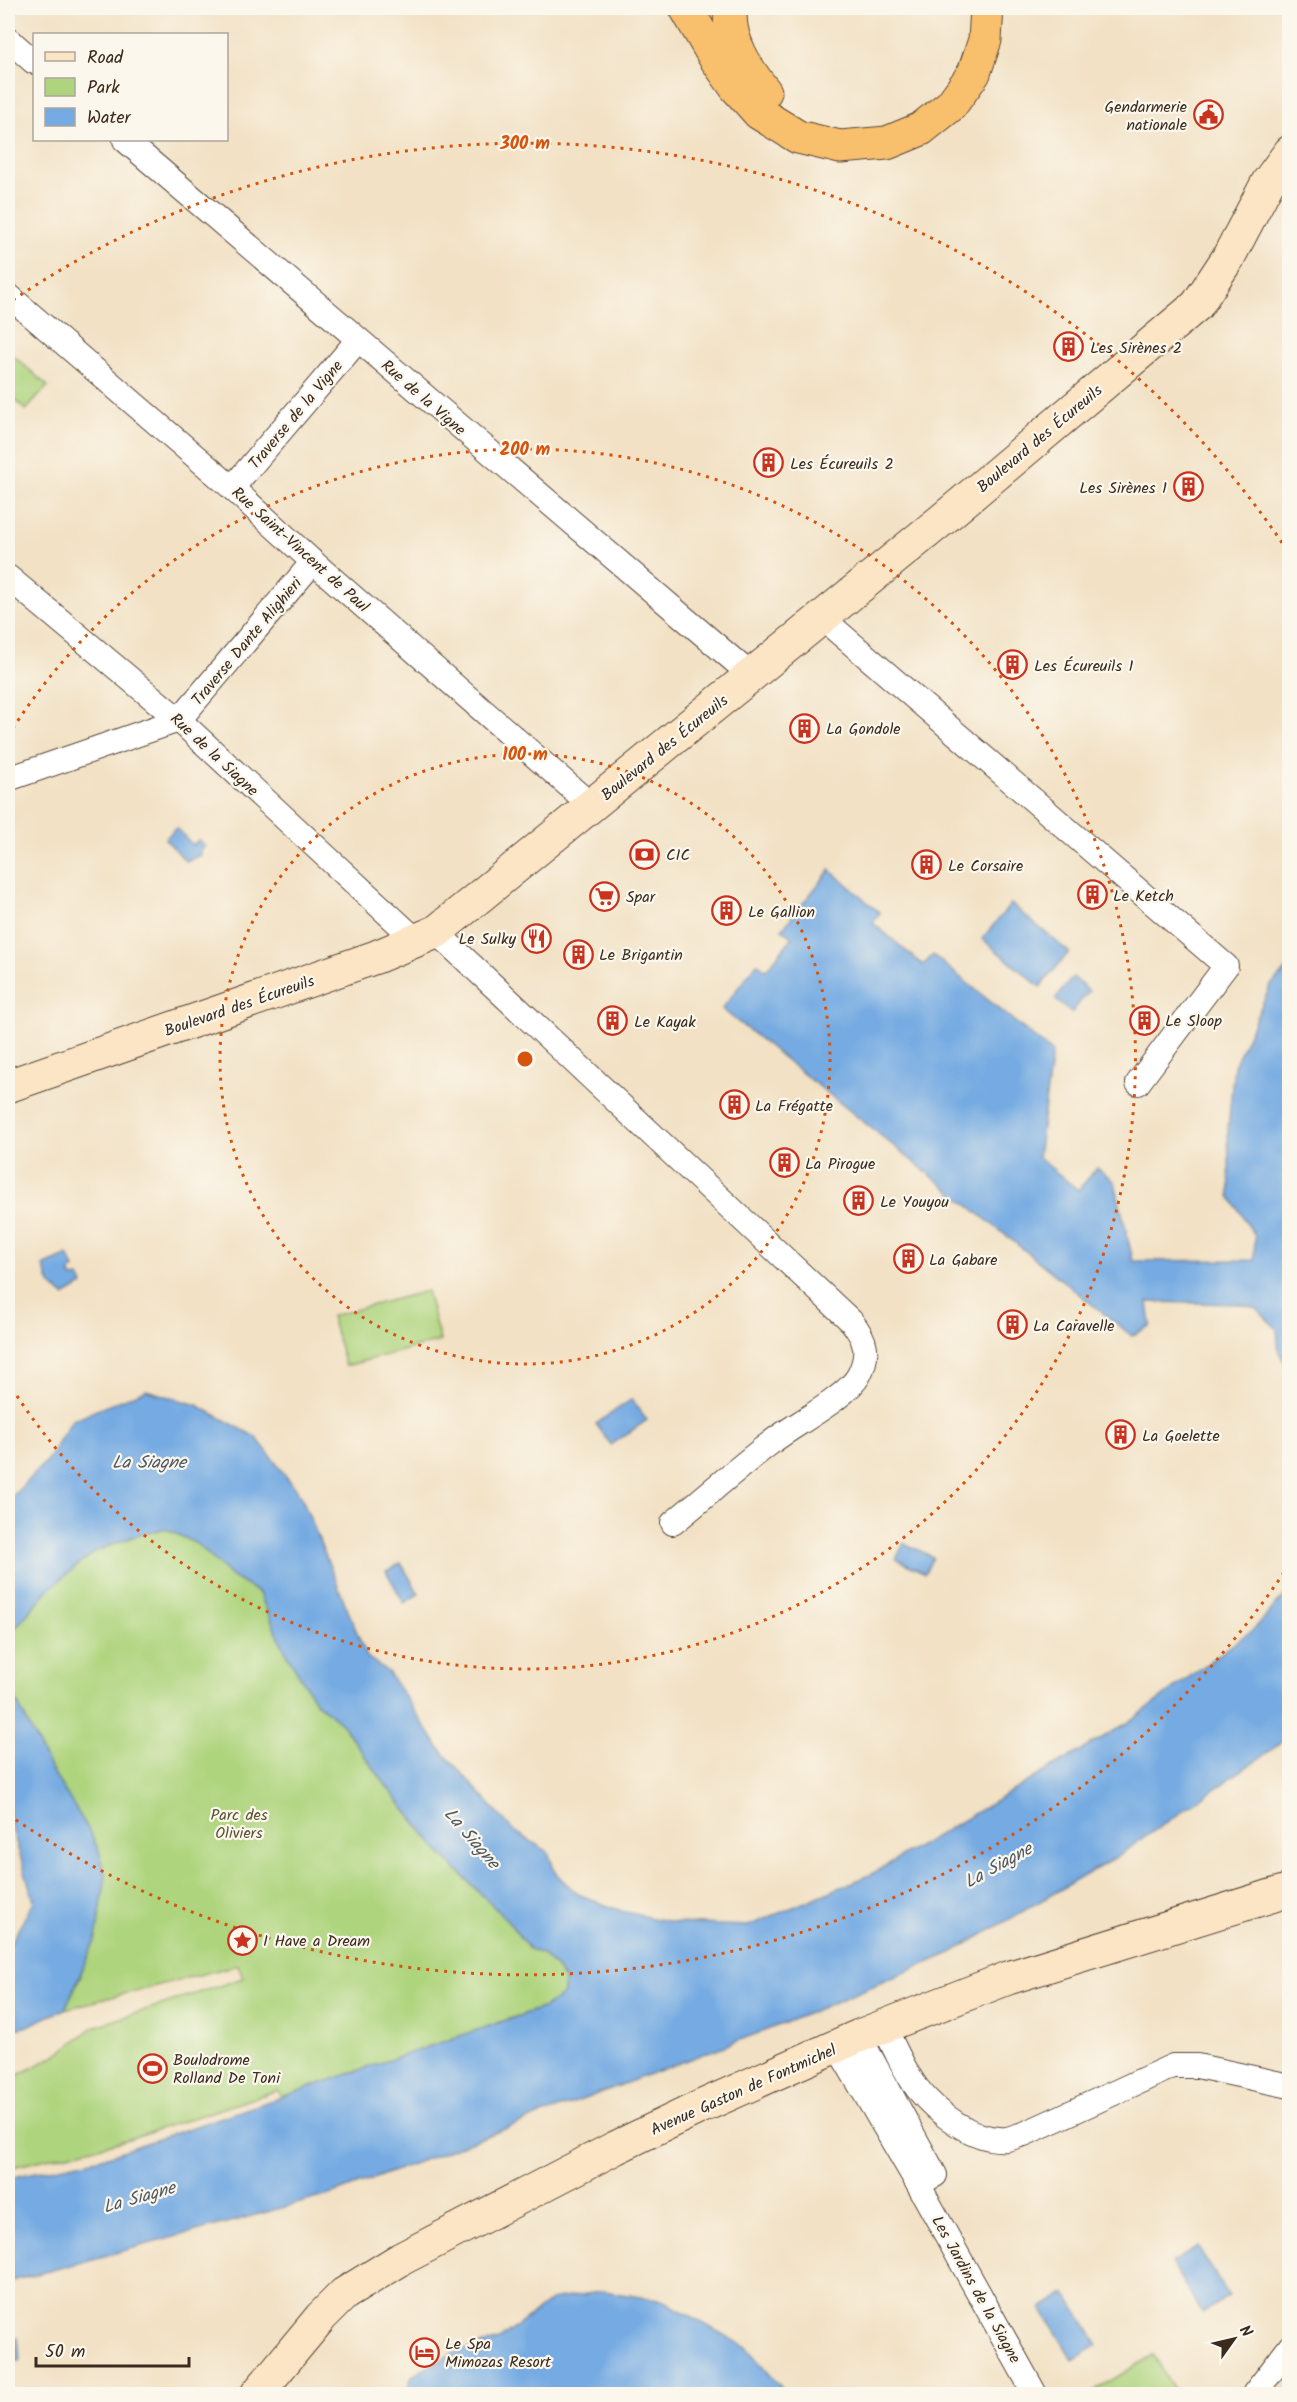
<svg xmlns="http://www.w3.org/2000/svg" width="1297" height="2402" viewBox="0 0 1297 2402" font-family="Kalam,sans-serif">
  <style>
    .green { fill: #aed47d; stroke: #747f4e; stroke-width: 1.5 }
    .water { fill: #75aae2; stroke: #586a80; stroke-width: 1.5 }
    .lines { fill: none; stroke-linecap: round; stroke-linejoin: round }
    .street-casing { stroke: #564537; stroke-width: 26 }
    .secondary-casing { stroke: #564537; stroke-width: 35 }
    .highway-casing { stroke: #564537; stroke-width: 35 }
    .street { stroke: #fff; stroke-width: 24 }
    .secondary { stroke: #fce5c4; stroke-width: 33 }
    .highway { stroke: #f8bf6c; stroke-width: 33 }
    .ring { fill: none; stroke: #d7540e; stroke-width: 3; stroke-dasharray: 3 6 }
    .labels { text-anchor: middle; stroke-width: 4.5; stroke-linejoin: round; paint-order: stroke }
    .poi-label { font-size: 16px; fill: #3b2a1e; stroke: #fbf7ec; text-anchor: start }
    .street-label { font-size: 16px; fill: #3b2a1e; stroke: #fbf7ec }
    .park-label { font-size: 16px; fill: #585436; stroke: #fbf7ec }
    .water-label { font-size: 18px; font-style: italic; fill: #4f5763; stroke: #fbf7ec }
    .centre { fill: #d7540e; stroke: #fbf7ec; stroke-width: 3 }
    .ring-label { font-size: 18px; text-anchor: middle; font-weight: bold; fill: #d7540e; stroke: #fbf7ec; stroke-width: 4.5; stroke-linejoin: round; paint-order: stroke }
  </style>
  <rect width="100%" height="100%" fill="#fbf7ec"/>
  <filter id="ink" filterUnits="userSpaceOnUse"><feTurbulence type="fractalNoise" baseFrequency=".0167" numOctaves="2"/><feDisplacementMap in="SourceGraphic" scale="12" xChannelSelector="R" yChannelSelector="G"/><feConvolveMatrix kernelMatrix="1 2 1 2 8 2 1 2 1" color-interpolation-filters="sRGB"/></filter>
  <filter id="wash" filterUnits="userSpaceOnUse"><feTurbulence type="fractalNoise" baseFrequency=".008" numOctaves="4" result="noise"/><feDisplacementMap in="SourceGraphic" scale="24" xChannelSelector="R" yChannelSelector="G"/><feGaussianBlur stdDeviation="1.35" result="paint"/><feColorMatrix in="noise" values="0 0 0 0 0 0 0 0 0 0 0 0 0 0 0 0 0 1.4 0 .05"/><feComposite in="paint" operator="in"/></filter>
  <g filter="url(#wash)">
    <rect width="100%" height="100%" fill="#f2e1c4"/>
    <!-- green -->
    <g class="green">
      <polygon points="8,351 48,386 26,410 8,393"/>
      <polygon points="427,1291 440,1341 345,1366 331,1316"/>
      <polygon points="165,1528 197,1544 232,1577 259,1593 287,1655 315,1701 342,1724 388,1788 441,1854 508,1921 529,1949 542,1953 557,1969 564,1979 564,1994 545,2007 281,2097 278,2090 119,2142 8,2168 8,2080 53,2057 94,2027 243,1978 238,1965 65,2009 81,1975 99,1851 86,1825 50,1768 8,1684 8,1652 15,1628 50,1588 96,1551 132,1537"/>
      <polygon points="1153,2355 1177,2394 1089,2394"/>
    </g>
    <!-- water -->
    <g class="water">
      <polygon points="176,828 193,845 198,840 205,846 201,850 201,855 186,861 165,839"/>
      <polygon points="830,870 880,913 873,923 923,965 933,955 1052,1052 1038,1157 1078,1190 1097,1168 1115,1182 1133,1261 1254,1260 1255,1236 1230,1196 1228,1129 1234,1066 1271,985 1289,967 1289,1370 1279,1352 1277,1329 1256,1308 1239,1304 1148,1302 1151,1325 1132,1336 722,1009 757,963 766,970 792,938 782,929"/>
      <polygon points="1011,904 1069,952 1040,987 982,939"/>
      <polygon points="1073,977 1089,991 1071,1013 1055,999"/>
      <polygon points="68,1255 74,1268 70,1272 70,1275 73,1278 79,1277 83,1285 64,1296 50,1284 43,1266"/>
      <polygon points="146,1390 197,1405 256,1437 301,1496 367,1657 388,1672 440,1749 514,1831 547,1851 557,1875 578,1894 621,1911 676,1923 748,1926 870,1875 1129,1722 1256,1627 1289,1591 1289,1734 1277,1746 1113,1859 951,1953 785,2023 333,2194 8,2282 8,2178 102,2158 545,2007 564,1994 564,1979 557,1969 542,1954 529,1949 508,1921 441,1854 388,1788 342,1724 315,1701 287,1655 259,1593 232,1577 197,1544 165,1528 132,1537 96,1551 50,1588 15,1628 8,1652 8,1501 48,1459 72,1420"/>
      <polygon points="632,1399 647,1420 611,1445 596,1424"/>
      <polygon points="904,1543 933,1557 925,1573 896,1559"/>
      <polygon points="401,1563 419,1594 404,1603 386,1571"/>
      <polygon points="8,1684 50,1768 86,1825 99,1851 106,1876 96,1938 65,2009 25,2027 8,2030 8,1948 34,1901 8,1816"/>
      <polygon points="1198,2247 1229,2296 1202,2313 1171,2263"/>
      <polygon points="604,2291 664,2301 747,2348 787,2394 406,2394 412,2376 453,2353 499,2340 551,2300"/>
      <polygon points="1066,2293 1098,2345 1073,2360 1041,2308"/>
      <polygon points="18,2337 20,2361 8,2362 8,2338"/>
    </g>
  </g>
  <g filter="url(#ink)">
    <g class="lines">
      <defs>
        <g id="street">
          <polyline points="8,39 34,62"/>
          <polyline points="125,140 752,676"/>
          <polyline points="8,295 232,488 313,562 592,806"/>
          <polyline points="232,488 358,340"/>
          <polyline points="8,577 179,720 416,940"/>
          <polyline points="822,618 1226,966 1138,1083"/>
          <polyline points="8,779 179,720 313,562"/>
          <path d="M436,932L851,1321C866,1339 870,1353 859,1375C847,1398 791,1426 769,1444C736,1469 705,1497 673,1523"/>
          <path d="M884,2026C894,2047 903,2069 917,2088C936,2112 973,2142 1007,2139C1012,2138 1019,2135 1024,2134L1173,2066H1197L1290,2086"/>
          <polyline points="859,2036 935,2175 918,2184"/>
          <polyline points="837,2046 918,2184 1035,2394"/>
          <polyline points="1254,2394 1290,2347"/>
        </g>
        <g id="secondary">
          <polyline points="8,1086 376,957 436,932 943,519 1197,305 1228,258 1268,182 1290,152"/>
          <polyline points="257,2394 321,2317 344,2294 401,2259 615,2148 698,2108 859,2036 1008,1978 1290,1890"/>
        </g>
        <g id="highway">
          <polyline points="686,8 714,56 735,86 759,113 798,137 840,147 887,143 921,129 951,105 974,73 985,40 987,8"/>
          <path d="M731,8C726,37 747,70 765,92"/>
        </g>
      </defs>
      <!-- street casing -->
      <use href="#street" class="street-casing"/>
      <!-- secondary casing -->
      <use href="#secondary" class="secondary-casing"/>
      <!-- highway casing -->
      <use href="#highway" class="highway-casing"/>
      <!-- street -->
      <use href="#street" class="street"/>
      <!-- secondary -->
      <use href="#secondary" class="secondary"/>
      <!-- highway -->
      <use href="#highway" class="highway"/>
    </g>
  </g>
  <!-- distance rings -->
  <g class="ring">
    <circle cx="525" cy="1059" r="305"/>
    <path d="M8 736A610 610 0 1 1 8 1382"/>
    <path d="M1289 1565A916 916 0 0 1 13 1818M13 300A916 916 0 0 1 1289 553"/>
  </g>
  <!-- icons -->
  <defs>
    <symbol id="civic-ring" viewBox="-11 -11 22 22"><circle r="9.5" fill="#fbf7ec" stroke="#c8321e" stroke-width="1.5"/><path d="M-.6-6.5H3V-4.5H.6V-3L4-1V1h2V6H-6V1h2V-1L-.6-3ZM-1.2 2.5V6h2.4V2.5Z" fill="#c8321e"/></symbol>
    <symbol id="building-ring" viewBox="-11 -11 22 22"><circle r="9.5" fill="#fbf7ec" stroke="#c8321e" stroke-width="1.5"/><path d="M-4-6H4V6H1V3H-1V6H-4ZM-2.5-4.3h1.7v1.8h-1.7ZM.8-4.3h1.7v1.8H.8ZM-2.5-1h1.7V.8h-1.7ZM.8-1h1.7V.8H.8Z" fill="#c8321e"/></symbol>
    <symbol id="bank-ring" viewBox="-11 -11 22 22"><circle r="9.5" fill="#fbf7ec" stroke="#c8321e" stroke-width="1.5"/><path d="M-6-4H6V4H-6ZM0-2.3a2.3 2.3 0 1 0 0 4.6a2.3 2.3 0 1 0 0-4.6Z" fill="#c8321e"/></symbol>
    <symbol id="supermarket-ring" viewBox="-11 -11 22 22"><circle r="9.5" fill="#fbf7ec" stroke="#c8321e" stroke-width="1.5"/><path d="M-6-5.5h2.5l.6 2H6L4.5 2H-2.5L-4.4-4H-6ZM-1.5 3.2a1.3 1.3 0 1 0 .1 0ZM3 3.2a1.3 1.3 0 1 0 .1 0Z" fill="#c8321e"/></symbol>
    <symbol id="restaurant-ring" viewBox="-11 -11 22 22"><circle r="9.5" fill="#fbf7ec" stroke="#c8321e" stroke-width="1.5"/><path d="M-5-6h1v4h1v-4h1v4h1v-4h1v5L-1.5 .5V6h-2V.5L-5-1ZM5-6V6H3V1.5H1.5Q1.5-4 5-6Z" fill="#c8321e"/></symbol>
    <symbol id="sight-ring" viewBox="-11 -11 22 22"><circle r="9.5" fill="#fbf7ec" stroke="#c8321e" stroke-width="1.5"/><path d="M0-6L1.8-2.2L6-1.7L2.9 1.2L3.7 5.4L0 3.3L-3.7 5.4L-2.9 1.2L-6-1.7L-1.8-2.2Z" fill="#c8321e"/></symbol>
    <symbol id="stadium-ring" viewBox="-11 -11 22 22"><circle r="9.5" fill="#fbf7ec" stroke="#c8321e" stroke-width="1.5"/><path d="M0-5a6.5 5 0 1 0 0 10a6.5 5 0 1 0 0-10ZM-3.5-1.8h7v3.6h-7Z" fill="#c8321e"/></symbol>
    <symbol id="hotel-ring" viewBox="-11 -11 22 22"><circle r="9.5" fill="#fbf7ec" stroke="#c8321e" stroke-width="1.5"/><path d="M-6-4.5h1.5V1H6V5H4.5V3h-9V5H-6ZM-4 0a1.8 1.8 0 1 1 3.6 0ZM.5 0V-2.5h3Q6-2.5 6 0Z" fill="#c8321e"/></symbol>
  </defs>
  <g fill-rule="evenodd">
    <use href="#civic-ring" x="1192" y="98" width="33" height="33"/>
    <use href="#building-ring" x="1052" y="330" width="33" height="33"/>
    <use href="#building-ring" x="752" y="446" width="33" height="33"/>
    <use href="#building-ring" x="1172" y="470" width="33" height="33"/>
    <use href="#building-ring" x="996" y="648" width="33" height="33"/>
    <use href="#building-ring" x="788" y="712" width="33" height="33"/>
    <use href="#bank-ring" x="628" y="838" width="33" height="33"/>
    <use href="#building-ring" x="910" y="848" width="33" height="33"/>
    <use href="#building-ring" x="1076" y="878" width="33" height="33"/>
    <use href="#supermarket-ring" x="588" y="880" width="33" height="33"/>
    <use href="#building-ring" x="710" y="894" width="33" height="33"/>
    <use href="#restaurant-ring" x="520" y="922" width="33" height="33"/>
    <use href="#building-ring" x="562" y="938" width="33" height="33"/>
    <use href="#building-ring" x="1128" y="1004" width="33" height="33"/>
    <use href="#building-ring" x="596" y="1004" width="33" height="33"/>
    <use href="#building-ring" x="718" y="1088" width="33" height="33"/>
    <use href="#building-ring" x="768" y="1146" width="33" height="33"/>
    <use href="#building-ring" x="842" y="1184" width="33" height="33"/>
    <use href="#building-ring" x="892" y="1242" width="33" height="33"/>
    <use href="#building-ring" x="996" y="1308" width="33" height="33"/>
    <use href="#building-ring" x="1104" y="1418" width="33" height="33"/>
    <use href="#sight-ring" x="226" y="1924" width="33" height="33"/>
    <use href="#stadium-ring" x="136" y="2052" width="33" height="33"/>
    <use href="#hotel-ring" x="408" y="2336" width="33" height="33"/>
  </g>
  <g class="labels">
    <!-- poi labels -->
    <g class="poi-label">
      <text x="1187" y="112" text-anchor="end">Gendarmerie<tspan x="1187" dy="18">nationale</tspan></text>
      <text x="1090" y="353">Les Sirènes 2</text>
      <text x="790" y="469">Les Écureuils 2</text>
      <text x="1167" y="493" text-anchor="end">Les Sirènes 1</text>
      <text x="1034" y="671">Les Écureuils 1</text>
      <text x="826" y="734">La Gondole</text>
      <text x="666" y="860">CIC</text>
      <text x="948" y="871">Le Corsaire</text>
      <text x="1113" y="901">Le Ketch</text>
      <text x="626" y="902">Spar</text>
      <text x="748" y="917">Le Gallion</text>
      <text x="516" y="944" text-anchor="end">Le Sulky</text>
      <text x="599" y="960">Le Brigantin</text>
      <text x="1165" y="1026">Le Sloop</text>
      <text x="634" y="1027">Le Kayak</text>
      <text x="755" y="1111">La Frégatte</text>
      <text x="805" y="1169">La Pirogue</text>
      <text x="880" y="1207">Le Youyou</text>
      <text x="929" y="1265">La Gabare</text>
      <text x="1033" y="1331">La Caravelle</text>
      <text x="1142" y="1441">La Goelette</text>
      <text x="263" y="1946">I Have a Dream</text>
      <text x="173" y="2065">Boulodrome<tspan x="173" dy="18">Rolland De Toni</tspan></text>
      <text x="445" y="2349">Le Spa<tspan x="445" dy="18">Mimozas Resort</tspan></text>
    </g>
    <!-- street labels -->
    <g class="street-label">
      <text transform="translate(424 397) rotate(41)" y="6">Rue de la Vigne</text>
      <text transform="translate(295 414) rotate(-50)" y="6">Traverse de la Vigne</text>
      <text transform="translate(1039 438) rotate(-40)" y="6">Boulevard des Écureuils</text>
      <text transform="translate(301 549) rotate(42)" y="6">Rue Saint-Vincent de Paul</text>
      <text transform="translate(246 641) rotate(-50)" y="6">Traverse Dante Alighieri</text>
      <text transform="translate(664 747) rotate(-39)" y="6">Boulevard des Écureuils</text>
      <text transform="translate(215 754) rotate(43)" y="6">Rue de la Siagne</text>
      <text transform="translate(239 1005) rotate(-19)" y="6">Boulevard des Écureuils</text>
      <text transform="translate(743 2089) rotate(-24)" y="6">Avenue Gaston de Fontmichel</text>
      <text transform="translate(977 2289) rotate(61)" y="6">Les Jardins de la Siagne</text>
    </g>
    <!-- park labels -->
    <g class="park-label">
      <text x="239" y="1820">Parc des<tspan x="239" dy="18">Oliviers</tspan></text>
    </g>
    <!-- water labels -->
    <g class="water-label">
      <text x="149" y="1468">La Siagne</text>
      <text transform="translate(472 1838) rotate(49)" y="6">La Siagne</text>
      <text transform="translate(998 1865) rotate(-29)" y="6">La Siagne</text>
      <text transform="translate(139 2197) rotate(-16)" y="6">La Siagne</text>
    </g>
  </g>
  <circle cx="525" cy="1059" r="9" class="centre"/>
  <g class="ring-label">
    <text x="525" y="149">300 m</text>
    <text x="525" y="455">200 m</text>
    <text x="525" y="760">100 m</text>
  </g>
  <!-- margin -->
  <rect width="1297" height="2402" fill="none" stroke="#fbf7ec" stroke-width="30"/>
  <!-- legend -->
  <rect x="33" y="33" width="195" height="108" fill="#fbf7ec" stroke="#aea59a" stroke-width="1.5"/>
  <rect x="45" y="52" width="30" height="9" fill="#fce5c4" stroke="#aea59a" stroke-width="1.5"/>
  <text x="87" y="63" font-size="18" fill="#3b2a1e">Road</text>
  <rect x="45" y="78" width="30" height="18" fill="#aed47d" stroke="#aea59a" stroke-width="1.5"/>
  <text x="87" y="93" font-size="18" fill="#3b2a1e">Park</text>
  <rect x="45" y="108" width="30" height="18" fill="#75aae2" stroke="#aea59a" stroke-width="1.5"/>
  <text x="87" y="123" font-size="18" fill="#3b2a1e">Water</text>
  <!-- north arrow -->
  <g transform="translate(1234 2339) rotate(56)" stroke="#fbf7ec" stroke-width="4.5" paint-order="stroke">
  <path d="M0-4.5L10 22L0 15L-10 22Z" fill="#3b2a1e"/>
  <text y="-9" font-size="16" font-weight="bold" text-anchor="middle" fill="#3b2a1e">N</text>
  </g>
  <!-- scale -->
  <path d="M36 2357v9h153v-9" fill="none" stroke="#3b2a1e" stroke-width="3"/>
  <text x="45" y="2357" font-size="18" fill="#3b2a1e" stroke="#fbf7ec" stroke-width="4.5" paint-order="stroke">50 m</text>
</svg>
